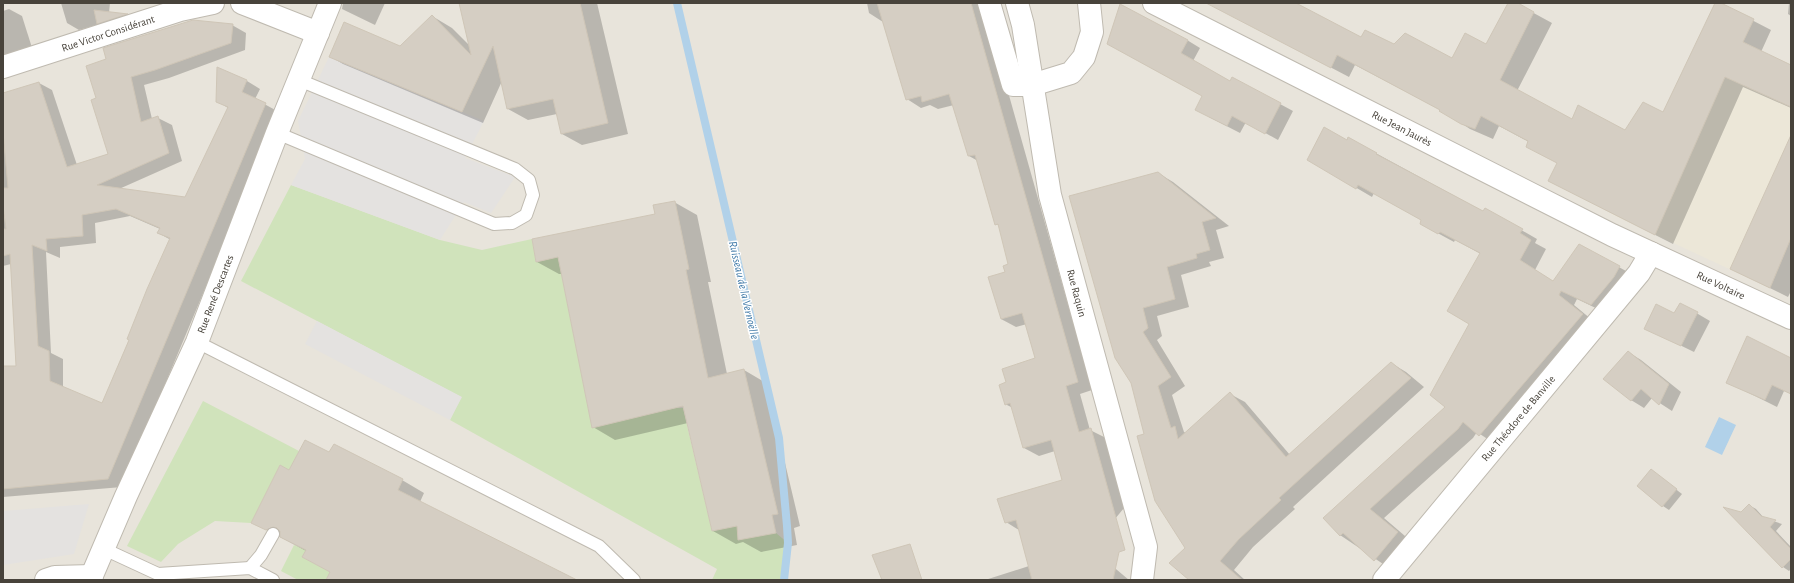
<svg xmlns="http://www.w3.org/2000/svg" width="1794" height="583" viewBox="0 0 1794 583" font-family="'Alegreya Sans',sans-serif">
  <style>
    .residential { fill: #e8e4db }
    .education { fill: #ece7d8 }
    .green { fill: #d0e3bb }
    .parking { fill: #e4e2e0 }
    .water { fill: #b1d1e9 }
    .shadow { fill: #0003; fill-rule: evenodd }
    .lines { fill: none; stroke-linecap: round; stroke-linejoin: round }
    .stream { stroke: #b1d1e9; stroke-width: 8 }
    .building { fill: #d5cec3; stroke: #cfc6b7; fill-rule: evenodd }
    .service-casing { stroke: #bfbab0; stroke-width: 14 }
    .minor-casing { stroke: #bfbab0; stroke-width: 24 }
    .service { stroke: #fff; stroke-width: 12 }
    .minor { stroke: #fff; stroke-width: 22 }
    .labels { text-anchor: middle; stroke-width: 3; stroke-linejoin: round; paint-order: stroke }
    .street-label { font-size: 11px; fill: #48433b; stroke: #fff }
    .water-label { font-size: 12px; font-style: italic; fill: #407aa8; stroke: #fff }
  </style>
  <rect width="100%" height="100%" fill="#f4f2ec"/>
  <!-- residential -->
  <rect class="residential" x="3" y="3" width="1788" height="577"/>
  <!-- education -->
  <polygon class="education" points="1715,3 1721,3 1754,19 1743,42 1791,65 1791,238 1770,288 1611,214 1625,184 1651,137 1628,126 1643,102 1663,112"/>
  <!-- green -->
  <g class="green">
    <polygon points="291,185 440,240 482,250 532,239 536,262 558,257 592,427 676,408 683,408 712,531 737,526 776,533 788,543 784,580 712,580 717,569 450,420 461,397 241,281"/>
    <polygon points="203,401 299,451 289,470 280,465 251,523 215,521 178,544 161,562 127,546"/>
    <polygon points="294,545 306,550 302,557 330,572 326,580 298,580 281,571"/>
  </g>
  <!-- parking -->
  <g class="parking">
    <polygon points="329,57 484,121 465,158 515,177 491,213 464,202 440,240 291,185 305,159 298,121"/>
    <polygon points="317,321 462,397 450,420 305,344"/>
    <polygon points="89,504 74,554 3,565 3,511"/>
  </g>
  <!-- water -->
  <polygon class="water" points="1719,417 1736,425 1722,455 1705,447"/>
  <!-- shadow -->
  <g class="shadow">
    <polygon points="61,3 110,3 109,13 128,15 139,21 111,30 100,24 79,30 67,23"/>
    <polygon points="343,3 385,3 375,25 342,9"/>
    <polygon points="460,3 597,3 628,134 582,145 562,134 557,114 528,120 508,109 502,81 483,123 343,64 331,57 391,56 432,16 452,28 470,46"/>
    <polygon points="867,3 983,3 1092,390 1080,394 1090,430 1106,438 1124,508 1091,548 1129,580 985,580 1029,566 1019,530 1006,522 1063,481 1055,451 1039,456 1024,448 1013,408 1005,404 1008,383 1037,359 1027,324 1016,327 1001,319 1006,273 1009,264 999,225 996,224 978,161 969,156 954,105 938,109 930,105 921,108 907,99 883,22 869,13"/>
    <polygon points="1208,3 1293,3 1362,39 1452,60 1487,45 1509,3 1515,3 1552,23 1517,91 1572,120 1625,131 1663,113 1716,3 1719,3 1771,30 1761,52 1791,66 1791,108 1743,87 1673,244 1549,181 1558,163 1529,142 1499,126 1493,139 1470,129 1441,110 1355,65 1349,77"/>
    <polygon points="1789,3 1791,3 1791,16 1788,14"/>
    <polygon points="9,9 22,16 33,51 3,61 3,11"/>
    <path d="M232,25L246,33L245,50L169,78L144,85L152,119L158,118L172,125L182,161L119,189L186,198L228,108L217,101L247,81L260,89L255,99L279,112L122,487L3,497V369L17,373L11,264L3,266V95L39,83L52,90L77,165L109,154L97,99L88,67ZM130,216L160,229L158,233L171,240L103,404L63,388V359L51,353L46,252L60,258V247L96,243L95,223Z"/>
    <polygon points="1187,40 1200,48 1193,61 1231,82 1280,104 1293,111 1278,140 1246,122 1240,133 1209,117 1203,96 1121,51"/>
    <polygon points="1791,137 1791,291 1788,297 1731,269"/>
    <polygon points="1348,138 1484,212 1485,209 1537,239 1535,243 1546,249 1535,270 1554,282 1579,245 1635,276 1606,313 1577,299 1574,305 1597,324 1495,444 1477,432 1473,438 1384,518 1412,542 1389,568 1340,535 1446,407 1471,324 1481,254 1455,240 1454,242 1421,224 1422,220 1374,193 1372,197 1309,160 1347,141"/>
    <polygon points="1158,173 1173,182 1229,226 1216,230 1224,258 1209,262 1211,266 1181,275 1189,307 1157,316 1162,336 1157,340 1185,386 1172,395 1184,432 1186,433 1230,394 1245,402 1290,455 1391,363 1406,372 1424,387 1293,507 1295,509 1253,547 1234,570 1245,580 1190,580 1187,548 1145,434 1132,382"/>
    <polygon points="674,202 697,215 711,282 708,282 727,374 744,370 766,383 800,526 794,528 797,545 761,552 743,542 736,544 713,531 688,423 615,440 593,427 562,274 559,274 537,262 656,214"/>
    <polygon points="1681,304 1710,321 1694,352 1645,328 1675,315"/>
    <polygon points="1628,352 1641,360 1681,392 1672,411 1652,398 1644,408 1631,400"/>
    <polygon points="1791,358 1791,394 1784,391 1777,407 1727,382"/>
    <polygon points="330,453 402,480 424,493 420,502 575,580 327,580 331,572 304,557 306,551 252,522 290,472"/>
    <polygon points="1652,471 1682,494 1669,510 1663,506"/>
    <polygon points="1749,505 1756,509 1764,518 1782,524 1776,531 1791,547 1791,569 1789,571 1783,567 1741,513"/>
  </g>
  <g class="lines">
    <!-- stream -->
    <polyline class="stream" points="677,3 779,438 787,526 788,543 784,580"/>
  </g>
  <!-- building -->
  <g class="building">
    <polygon points="459,3 580,3 608,123 561,134 553,99 507,109 493,46 462,112 329,57 344,22 400,46 432,15 471,55"/>
    <polygon points="877,3 971,3 1078,382 1066,386 1079,432 1091,428 1125,550 1119,552 1113,580 1032,580 1016,520 1005,523 997,499 1062,480 1051,440 1023,448 1010,403 1005,405 999,385 1006,382 1002,369 1035,358 1022,313 1001,319 988,277 1005,272 1003,266 1008,264 998,224 995,225 975,155 968,156 949,94 922,102 921,96 906,100"/>
    <polygon points="1206,3 1296,3 1361,37 1365,30 1394,44 1405,33 1452,58 1465,33 1486,44 1508,3 1518,3 1534,12 1500,80 1572,119 1578,105 1625,130 1643,102 1663,112 1715,3 1721,3 1754,19 1743,42 1791,65 1791,107 1725,77 1655,235 1548,181 1557,163 1526,147 1528,141 1481,116 1475,129 1461,124 1439,111 1440,110 1337,55 1331,68"/>
    <polygon points="1120,4 1188,40 1181,53 1230,81 1232,77 1281,103 1265,134 1232,116 1227,126 1195,110 1202,96 1107,44"/>
    <polygon points="94,10 128,14 97,24"/>
    <path d="M193,20L233,24L231,43L155,70L131,77L141,122L158,116L169,153L97,185L185,197L228,107L216,102L217,67L247,80L242,92L266,103L108,479L3,489V366H16L10,254L3,256V229H6L3,206V188H8L3,132V93L39,82L67,167L108,154L91,100L96,98L86,66L106,59L103,48ZM116,209L160,228L157,233L170,238L147,289L127,339L129,340L102,403L50,381L49,351L38,346L32,245L47,251L46,239L83,236L82,215Z"/>
    <polygon points="1324,127 1347,140 1348,137 1377,153 1376,154 1483,211 1485,208 1523,229 1520,233 1531,240 1520,260 1553,281 1579,244 1620,266 1614,277 1591,305 1561,291 1559,295 1583,314 1479,436 1463,422 1458,429 1370,509 1398,532 1374,561 1343,533 1340,536 1323,518 1445,407 1430,395 1469,324 1447,311 1480,253 1440,232 1438,234 1420,224 1421,220 1358,185 1356,189 1307,160"/>
    <polygon points="1791,135 1791,238 1770,288 1730,269"/>
    <polygon points="1158,172 1216,218 1202,222 1210,250 1196,254 1197,258 1167,267 1175,299 1143,308 1148,328 1143,332 1171,377 1158,386 1171,428 1175,426 1178,439 1230,392 1286,457 1391,362 1411,378 1279,498 1281,500 1239,539 1220,561 1242,580 1189,580 1169,563 1185,548 1155,501 1137,436 1144,434 1131,383 1115,358 1069,196"/>
    <polygon points="675,201 689,269 686,270 708,378 744,369 778,514 772,515 776,533 738,540 737,526 712,531 683,406 592,428 558,257 536,262 532,239 655,214 653,205"/>
    <polygon points="1680,303 1698,312 1681,346 1644,329 1656,304 1674,313"/>
    <polygon points="1747,336 1791,358 1791,394 1772,385 1765,400 1726,383"/>
    <polygon points="1628,351 1669,384 1659,405 1641,389 1631,401 1603,379"/>
    <polygon points="305,440 329,452 334,444 403,479 398,490 577,580 326,580 330,572 302,557 306,550 280,537 280,531 277,528 273,527 266,530 251,523 280,465 289,470"/>
    <polygon points="1651,469 1677,489 1662,507 1637,486"/>
    <polygon points="1749,504 1761,516 1776,520 1770,527 1791,549 1791,559 1782,568 1723,507 1741,512"/>
    <polygon points="910,544 922,580 882,580 872,555"/>
  </g>
  <g class="lines">
    <defs>
      <g id="service">
        <polyline points="277,133 494,224 512,223 526,215 533,195 529,180 515,169 299,80"/>
        <polyline points="197,342 599,546 634,580"/>
        <polyline points="104,549 158,574 250,568 273,580"/>
        <polyline points="250,568 261,555 273,534"/>
      </g>
      <g id="minor">
        <polyline points="242,3 318,33"/>
        <polyline points="989,3 1013,85 1032,85 1071,73 1084,57 1092,32 1089,3"/>
        <polyline points="1017,3 1023,25 1050,195 1146,547 1142,580"/>
        <polyline points="1154,3 1612,235 1791,318"/>
        <polyline points="3,67 180,10 213,3"/>
        <polyline points="46,580 55,577 92,576"/>
        <polyline points="90,580 126,496 197,342 277,133 330,3"/>
        <polyline points="1384,580 1639,273 1651,253"/>
      </g>
    </defs>
    <!-- service casing -->
    <use href="#service" class="service-casing"/>
    <!-- minor casing -->
    <use href="#minor" class="minor-casing"/>
    <!-- service -->
    <use href="#service" class="service"/>
    <!-- minor -->
    <use href="#minor" class="minor"/>
  </g>
  <g class="labels">
    <!-- street labels -->
    <g class="street-label">
      <text transform="translate(108 33) rotate(-18)" y="4">Rue Victor Considérant</text>
      <text transform="translate(1402 128) rotate(27)" y="4">Rue Jean Jaurès</text>
      <text transform="translate(1721 285) rotate(25)" y="4">Rue Voltaire</text>
      <text transform="translate(1077 293) rotate(75)" y="4">Rue Raquin</text>
      <text transform="translate(215 294) rotate(-69)" y="4">Rue René Descartes</text>
      <text transform="translate(1518 418) rotate(-50)" y="4">Rue Théodore de Banville</text>
    </g>
    <!-- water labels -->
    <g class="water-label">
      <text transform="translate(744 290) rotate(77)" y="4">Ruisseau de la Vernoëlle</text>
    </g>
  </g>
  <!-- border -->
  <rect width="1794" height="583" fill="none" stroke="#48433b" stroke-width="8"/>
</svg>
